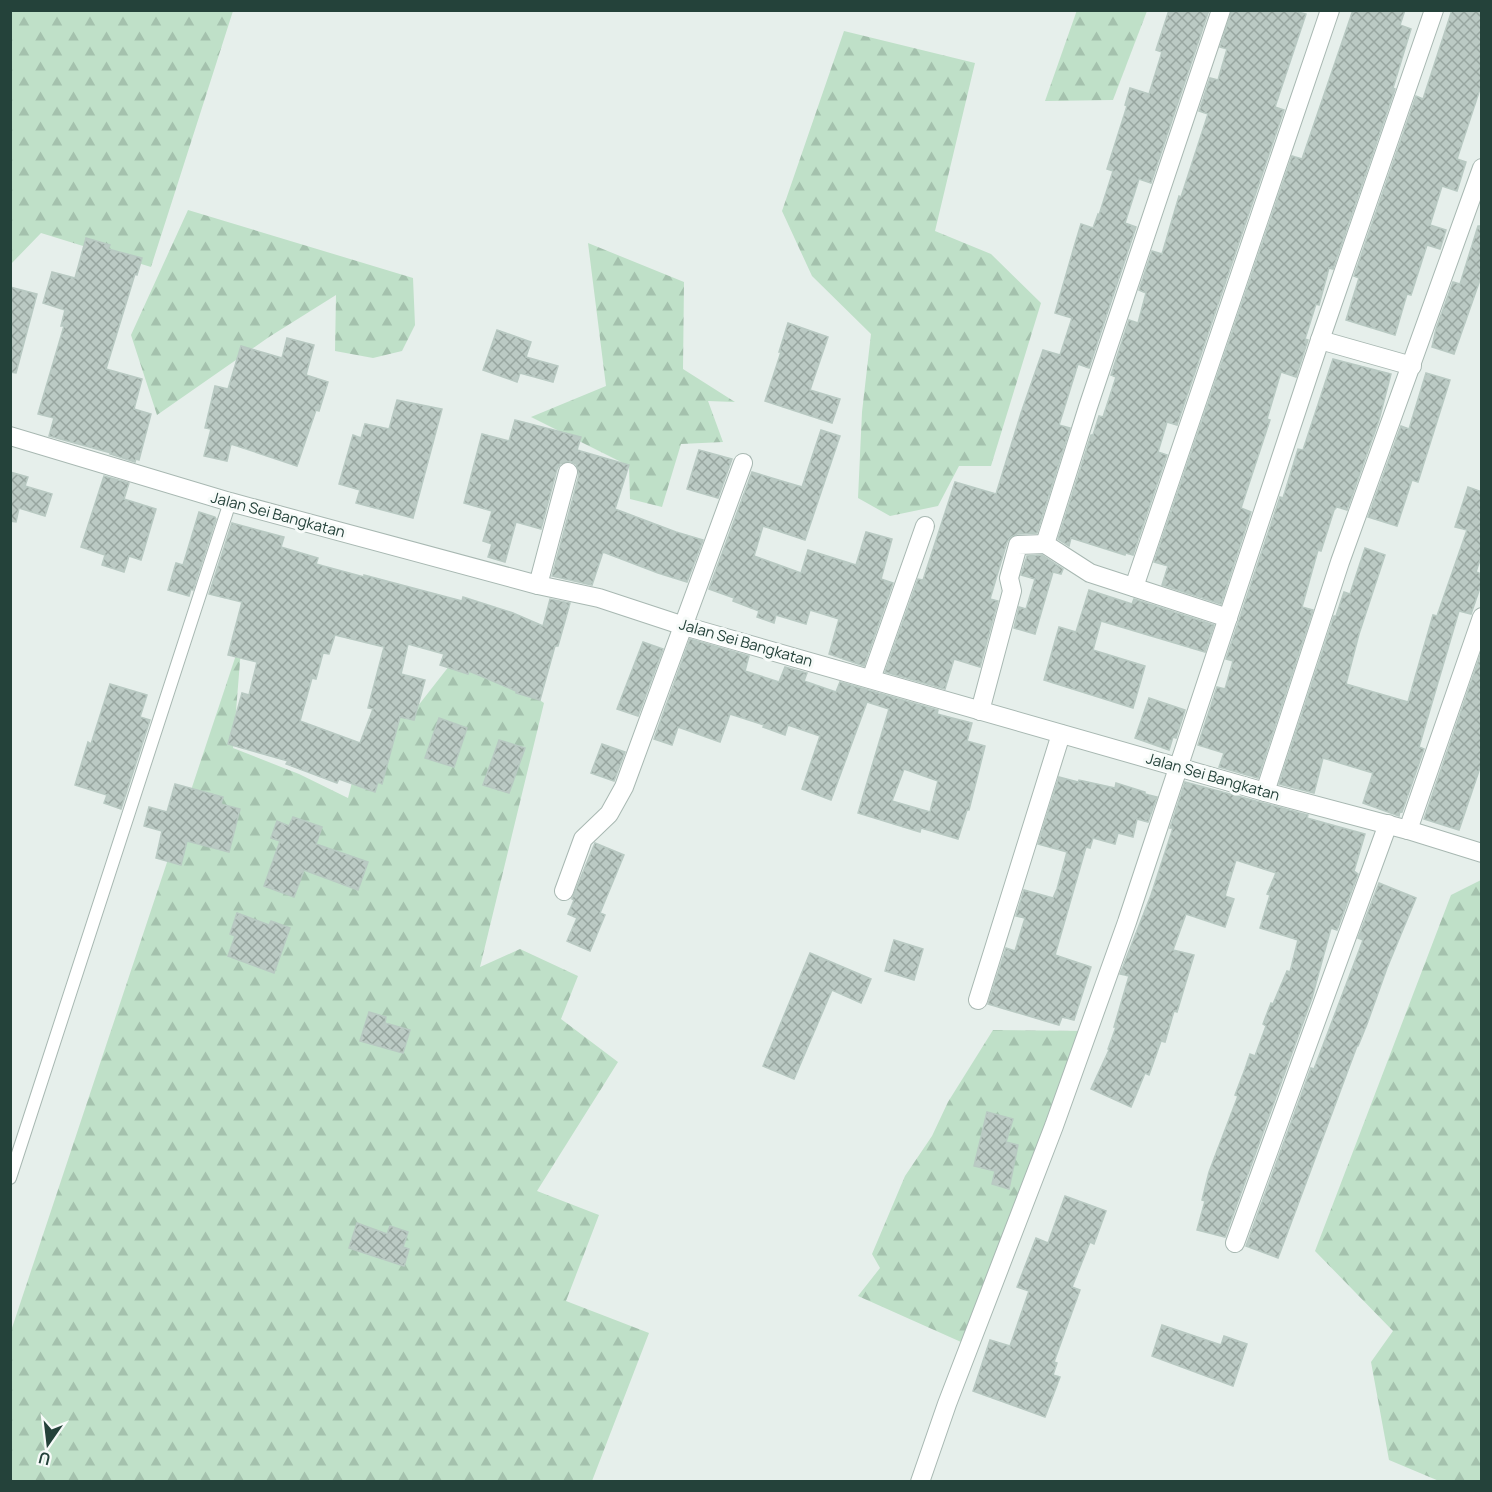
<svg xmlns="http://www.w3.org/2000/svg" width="1492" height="1492" viewBox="0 0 1492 1492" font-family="Manrope,sans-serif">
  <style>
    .forest { fill: url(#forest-firs) }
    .building { fill: url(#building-cross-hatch); stroke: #b8c9c2; stroke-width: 1.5; fill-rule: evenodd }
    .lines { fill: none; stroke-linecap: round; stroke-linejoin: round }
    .lane-casing { stroke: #a8b8b2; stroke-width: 14 }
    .street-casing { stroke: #a8b8b2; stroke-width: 20 }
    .lane { stroke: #fff; stroke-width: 12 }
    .street { stroke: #fff; stroke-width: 18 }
    .labels { text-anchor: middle; stroke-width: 6; stroke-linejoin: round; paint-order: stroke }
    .street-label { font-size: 15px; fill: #24423a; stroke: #f7fbf9 }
  </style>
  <defs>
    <pattern id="forest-firs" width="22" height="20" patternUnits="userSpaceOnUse" patternTransform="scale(1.5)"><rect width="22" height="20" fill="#bfe0c8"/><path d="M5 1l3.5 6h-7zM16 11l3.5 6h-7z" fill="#a4c1ad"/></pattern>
    <pattern id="building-cross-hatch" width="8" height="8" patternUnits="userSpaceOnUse" patternTransform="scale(1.5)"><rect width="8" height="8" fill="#bbcac4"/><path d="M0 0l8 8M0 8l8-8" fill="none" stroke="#98a6a0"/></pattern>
  </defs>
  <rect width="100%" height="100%" fill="#e6efeb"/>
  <!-- forest -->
  <g class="forest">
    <polygon points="1077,10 1147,11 1113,100 1045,101"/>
    <polygon points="11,11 233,11 151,267 41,233 11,264"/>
    <polygon points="844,31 975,63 935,231 991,254 1041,303 991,466 959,466 938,506 890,516 858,498 862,412 871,334 812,276 782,211"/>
    <polygon points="188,210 413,278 415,325 402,351 373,358 335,351 336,295 269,337 157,415 131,335"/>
    <polygon points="588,243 684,282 683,369 735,402 708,401 723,442 681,444 662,507 630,499 629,466 531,417 606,386"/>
    <polygon points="242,637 233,748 299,774 348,798 364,735 414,711 453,661 498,672 544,703 480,967 520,949 578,976 561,1019 618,1062 537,1191 599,1215 566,1301 649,1333 592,1481 11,1482 11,1331"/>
    <polygon points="1481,880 1481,1481 1439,1481 1389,1460 1371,1362 1393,1331 1315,1251 1451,895"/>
    <polygon points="993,1030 1088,1031 970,1346 858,1296 880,1268 872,1254 905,1176 932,1136 948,1102"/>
  </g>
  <!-- building -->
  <g class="building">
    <polygon points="1169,10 1209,10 1151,183 1139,179 1125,223 1136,227 1089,368 1078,364 1059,425 1070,428 1037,533 1017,534 1011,537 1007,542 990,599 998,601 980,667 954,659 945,689 885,672 918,579 923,580 955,482 996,494 1021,413 1043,350 1060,355 1072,318 1055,313 1074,247 1081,224 1093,228 1098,214 1099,215 1113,171 1107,169 1127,106 1125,105 1130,88 1149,94 1162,52 1156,50"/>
    <polygon points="1232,10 1294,11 1306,14 1275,107 1284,110 1177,425 1167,422 1158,452 1167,455 1133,555 1126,553 1125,555 1071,538 1069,546 1058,539 1091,435 1093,435 1099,416 1103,417 1116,377 1111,375 1129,320 1138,323 1146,293 1139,290 1152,251 1162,254 1179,196 1181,197 1208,114 1199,111 1210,78 1218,80 1227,49 1220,47"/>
    <polygon points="1353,10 1405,10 1400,25 1411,29 1393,88 1395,89 1333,269 1329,268 1319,305 1316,304 1305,339 1308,340 1296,377 1281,372 1267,419 1270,420 1241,508 1251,512 1221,604 1162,585 1168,566 1154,562 1292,156 1302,159"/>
    <polygon points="1452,10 1482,10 1482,83 1457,159 1466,162 1457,191 1442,186 1430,225 1446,230 1440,249 1427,245 1411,295 1407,294 1395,335 1346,320 1359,278 1354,276 1416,96 1423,99"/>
    <polygon points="1478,226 1482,226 1482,274 1454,354 1432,347 1436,329 1453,282 1460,284"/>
    <polygon points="86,238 110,245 108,249 142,258 137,275 135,274 106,369 142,379 134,409 151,414 139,460 136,459 135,462 110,454 111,453 49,436 54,418 38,414 64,326 61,326 65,310 43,303 52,272 75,278"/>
    <polygon points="10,287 37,294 16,373 10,372"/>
    <polygon points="788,323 828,337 810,390 840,399 832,423 765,401 781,352 779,352"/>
    <polygon points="497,330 531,342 526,357 558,366 553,382 520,373 517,382 483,370"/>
    <polygon points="287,338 314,345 306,375 328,382 319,411 316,410 297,466 231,444 227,461 204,456 211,429 205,428 215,386 228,389 241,346 282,358"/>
    <polygon points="1333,359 1391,374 1379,420 1347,510 1337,507 1334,510 1321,551 1318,550 1302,607 1313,610 1258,778 1219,767 1224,753 1198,745 1217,687 1225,689 1233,661 1226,659 1280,497 1283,498 1298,449 1303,450"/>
    <polygon points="1426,373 1450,380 1418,482 1412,480 1397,526 1368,517 1401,426 1409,429"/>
    <polygon points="397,400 442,409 413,518 356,503 360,490 339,484 353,435 361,438 365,424 389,429"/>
    <polygon points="515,420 581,437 577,450 629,465 615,509 676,532 703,540 687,582 658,573 603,552 592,585 552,576 579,475 576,464 570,461 560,464 557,469 541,529 516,522 505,562 488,557 492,544 483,541 492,511 464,503 482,434 509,441"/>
    <polygon points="821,430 840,436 805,540 763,526 754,556 801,573 808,550 856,565 866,532 892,539 881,579 893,583 864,666 829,654 839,619 810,610 806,624 776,615 774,623 757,617 759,611 733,601 734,598 709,589 752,472 802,487"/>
    <polygon points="699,450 732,459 718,498 687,489"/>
    <polygon points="10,472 28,477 25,486 52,494 45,516 19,508 16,522 10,521"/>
    <polygon points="104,476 129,483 124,499 156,509 141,560 129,556 124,572 102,565 105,555 81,547"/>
    <polygon points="1468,487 1482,492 1482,554 1476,572 1482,574 1482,582 1471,614 1459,611 1419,747 1424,749 1402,812 1400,811 1399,816 1363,803 1373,773 1323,758 1314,793 1279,784 1334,616 1336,616 1344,592 1350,594 1365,548 1385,555 1359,634 1346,684 1408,702 1433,615 1437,616 1467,530 1455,527"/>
    <polygon points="199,512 215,517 216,519 193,590 191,589 189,596 168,590 176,563 183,565"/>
    <path d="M232,523L284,537L281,547L318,558L316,564L364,577V575L462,601L463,597L513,613L543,626L550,599L570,603L558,646H555L540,700L516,693V691L469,671L468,674L440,665L444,654L408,644L401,674L425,680L414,720L400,717L382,784L378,782L375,792L339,779L337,783L286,764L288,761L228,744L242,693L249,695L257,662L228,655L242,602L209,594ZM335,635L384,647L368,708L373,709L360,743L300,721L312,678L316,679L323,653L329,654Z"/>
    <polygon points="1042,555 1063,569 1061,574 1053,572 1035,634 1014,628 1019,607 1026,609 1035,579 1021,575 1027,556"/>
    <polygon points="1089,590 1132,604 1134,599 1214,625 1205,652 1101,621 1093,650 1145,666 1133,708 1044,680 1059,627 1076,632"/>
    <path d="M690,639L749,656L745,671L779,682L785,667L807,673L804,681L836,692L840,682L938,710L937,714L972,723L967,741L985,746L969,810H967L958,839L921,828L920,832L858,813L889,709L867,702L831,800L802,789L820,736L788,725L785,735L763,727L764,725L730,714L720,742L678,727L672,745L654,739ZM904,769L938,781L930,812L892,801Z"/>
    <polygon points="643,642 663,649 638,716 617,709"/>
    <polygon points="1481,653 1482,762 1459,830 1424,819"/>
    <polygon points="110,684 147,695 140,717 150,720 121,809 104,803 107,795 75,785 88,742 91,744"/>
    <polygon points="1149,698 1185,710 1176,738 1173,737 1169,750 1135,738"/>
    <polygon points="439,718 467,728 454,767 425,758"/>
    <polygon points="499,740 525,748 509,793 483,785"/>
    <polygon points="602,744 625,752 614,781 591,773"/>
    <polygon points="1059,777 1078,782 1079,780 1115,788 1116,783 1145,792 1145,794 1157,797 1148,822 1137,819 1133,837 1118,833 1115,844 1093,838 1090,848 1086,847 1055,955 1091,967 1074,1020 1062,1017 1059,1025 988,1004 1006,948 1015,951 1025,918 1016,916 1024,890 1053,898 1057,889 1067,852 1038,844"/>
    <polygon points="1185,782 1308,815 1307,818 1365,834 1354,871 1358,874 1337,930 1331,928 1312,998 1225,1237 1197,1230 1205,1201 1202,1200 1209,1172 1238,1096 1235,1095 1245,1069 1250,1054 1255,1056 1266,1026 1263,1024 1271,1003 1273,1004 1287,971 1290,972 1298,940 1260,928 1270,895 1267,894 1276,873 1236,860 1225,896 1234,899 1225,927 1186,914 1173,950 1194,955 1177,1012 1174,1011 1165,1042 1161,1041 1149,1075 1145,1073 1131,1107 1091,1089 1109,1050 1108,1049 1116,1027 1114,1027 1129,976 1120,974 1151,895 1173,828 1170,828"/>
    <polygon points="175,784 223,797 221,804 240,809 229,852 187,841 181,865 156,858 162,831 144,826 149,807 167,812"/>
    <polygon points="293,817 322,827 316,844 368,862 358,890 304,870 294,897 264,886 280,841 271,838 277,821 289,826"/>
    <polygon points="595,843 624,855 600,913 605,915 590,951 567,941 577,918 568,914 574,900 572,899"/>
    <polygon points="1379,883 1416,898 1387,968 1367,1024 1358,1046 1357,1046 1278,1258 1246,1246 1311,1068 1314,1069 1363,940 1358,938"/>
    <polygon points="237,913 269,925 271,921 290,928 274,973 228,956 235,936 230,934"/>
    <polygon points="894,940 923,949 914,980 885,971"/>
    <polygon points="810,953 871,979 861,1003 832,990 794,1079 763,1066"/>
    <polygon points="369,1012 386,1017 385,1023 410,1030 403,1053 360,1041"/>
    <polygon points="987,1112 1013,1119 1006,1142 1018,1145 1009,1189 992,1184 995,1171 974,1166"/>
    <polygon points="1065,1196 1106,1211 1094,1244 1090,1242 1072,1287 1080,1290 1054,1362 1057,1363 1053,1375 1060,1377 1045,1417 973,1391 990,1340 1010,1346 1029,1291 1017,1287 1036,1238 1048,1243"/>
    <polygon points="357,1223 387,1234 390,1226 408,1232 403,1247 409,1249 404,1266 349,1248"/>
    <polygon points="1162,1325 1221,1345 1224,1336 1247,1344 1233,1386 1152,1356"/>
  </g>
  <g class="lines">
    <defs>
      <polyline id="lane" points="10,1178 230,502"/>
      <g id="street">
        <polyline points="1221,10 1088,407 1045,544 1090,573 1228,618"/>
        <polyline points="1320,340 1412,366"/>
        <polyline points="10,436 230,502 538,585 599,598 684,626 1265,792 1408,830 1482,853"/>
        <polyline points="538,585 568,472"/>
        <polyline points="1134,587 1330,10"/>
        <polyline points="871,679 925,526"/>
        <polyline points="980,711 1012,591 1009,578 1018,545 1045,544"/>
        <polyline points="1265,792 1340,562 1482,168"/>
        <polyline points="1408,830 1482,617"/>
        <polyline points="564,891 583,839 609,814 624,787 743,463"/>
        <polyline points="978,1000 1061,734"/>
        <polyline points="1235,1243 1388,824"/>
        <polyline points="920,1482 947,1404 1054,1126 1127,922 1320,340 1434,10"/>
      </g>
    </defs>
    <!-- lane casing -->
    <use href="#lane" class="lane-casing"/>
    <!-- street casing -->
    <use href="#street" class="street-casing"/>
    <!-- lane -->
    <use href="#lane" class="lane"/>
    <!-- street -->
    <use href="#street" class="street"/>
  </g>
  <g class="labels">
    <!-- street labels -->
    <g class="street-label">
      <text transform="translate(278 515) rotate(15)" y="5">Jalan Sei Bangkatan</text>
      <text transform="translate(746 643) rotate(16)" y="5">Jalan Sei Bangkatan</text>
      <text transform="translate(1213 777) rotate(16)" y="5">Jalan Sei Bangkatan</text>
    </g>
  </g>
  <!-- border -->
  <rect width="1492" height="1492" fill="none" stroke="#24423a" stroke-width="24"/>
  <!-- north arrow -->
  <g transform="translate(48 1444) rotate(194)" stroke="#f7fbf9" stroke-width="4.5" paint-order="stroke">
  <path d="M0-4.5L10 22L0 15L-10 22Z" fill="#24423a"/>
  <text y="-9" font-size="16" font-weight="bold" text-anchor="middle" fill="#24423a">U</text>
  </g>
</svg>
